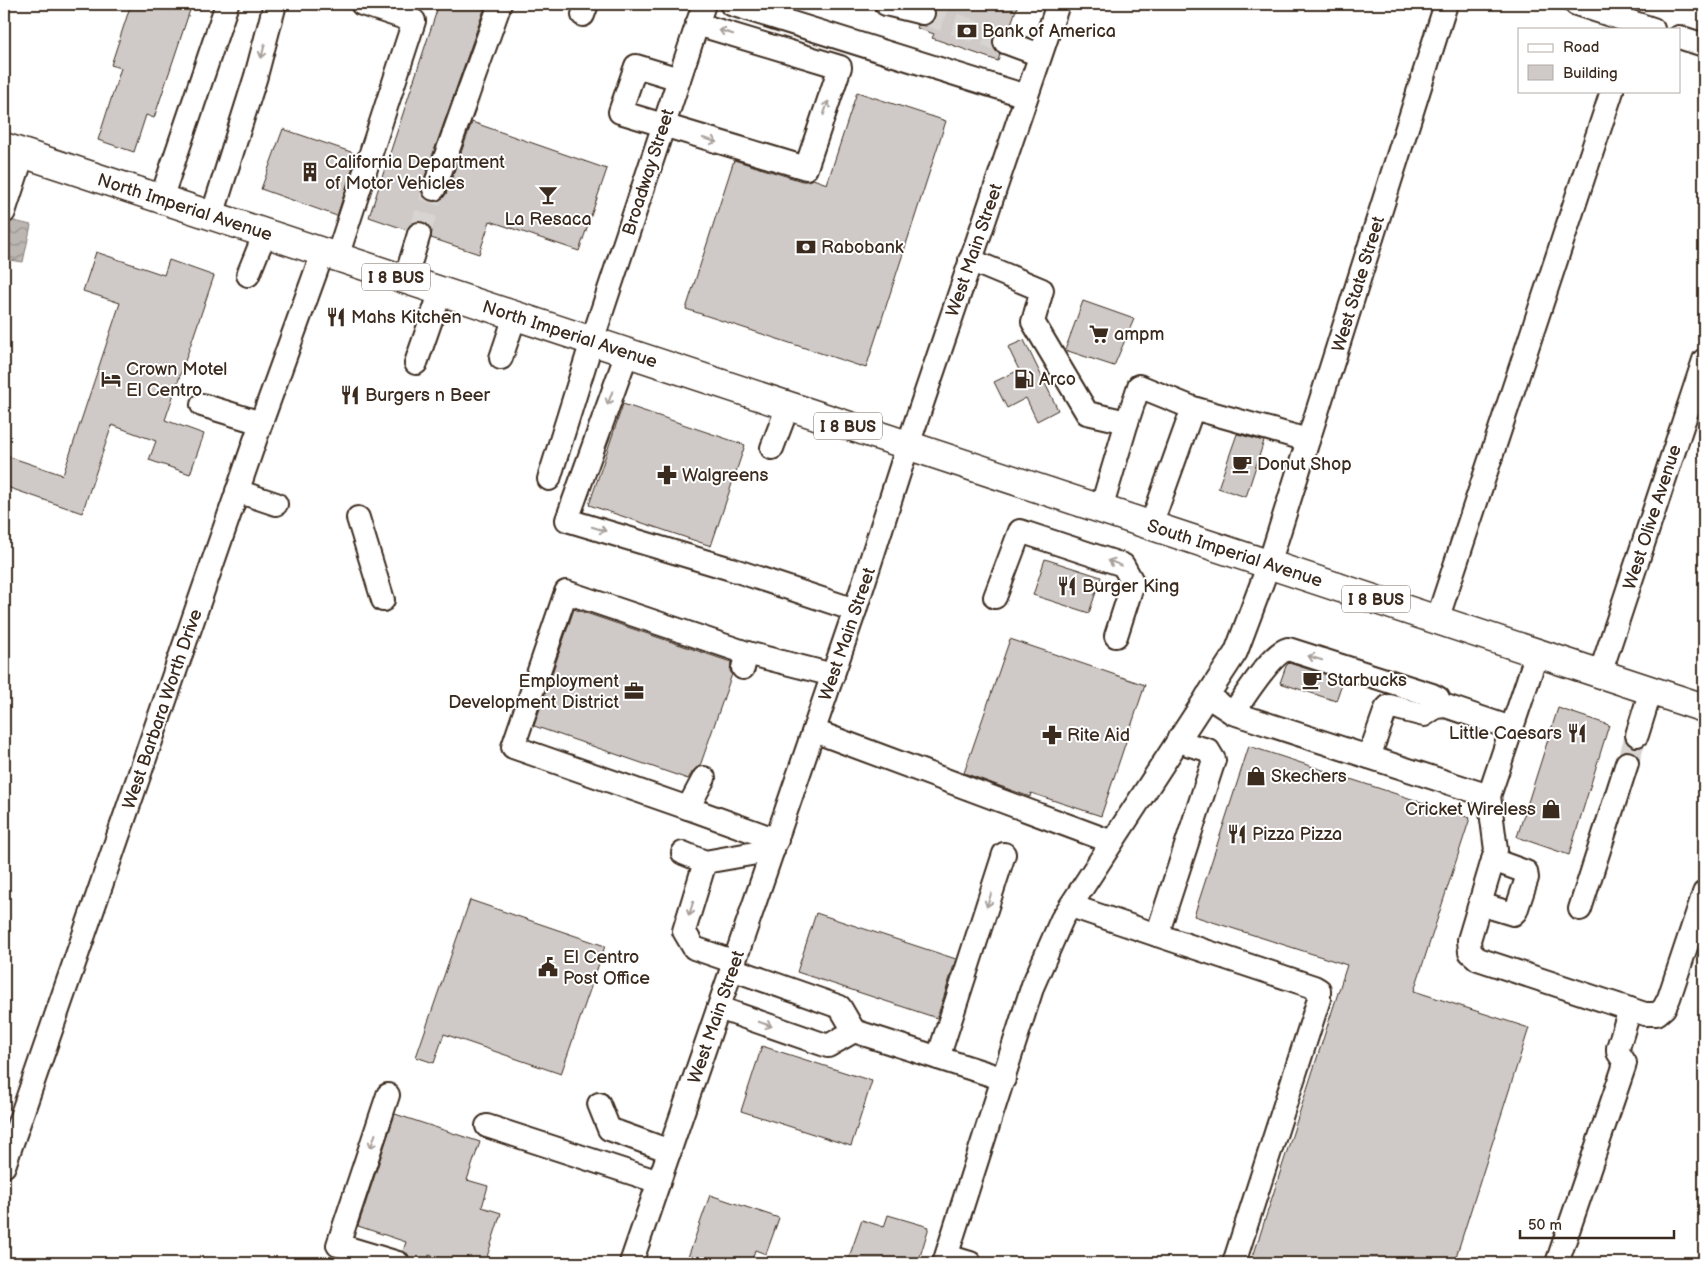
<svg xmlns="http://www.w3.org/2000/svg" width="1708" height="1267" viewBox="0 0 1708 1267" font-family="'Balsamiq Sans',sans-serif">
  <style>
    .water { fill: url(#water-waves); stroke: #887e77 }
    .building { fill: #cfcac7; stroke: #3b2a1e }
    .lines { fill: none; stroke-linecap: round; stroke-linejoin: round }
    .minor-tunnel { stroke: #d8d4d2; stroke-width: 22; stroke-dasharray: 22 11; stroke-linecap: butt }
    .minor-casing { stroke: #3b2a1e; stroke-width: 26 }
    .highway-casing { stroke: #3b2a1e; stroke-width: 31 }
    .minor { stroke: #fff; stroke-width: 22 }
    .highway { stroke: #fff; stroke-width: 28 }
    .oneway { stroke: #a79f9a }
    .labels { text-anchor: middle; stroke-width: 4; stroke-linejoin: round; paint-order: stroke }
    .shield { fill: #fff; stroke: #766a62; stroke-width: 1 }
    .shield-label { font-size: 16px; font-weight: bold; fill: #3b2a1e }
    .poi-label { font-size: 18px; fill: #3b2a1e; stroke: #fff; text-anchor: start }
    .street-label { font-size: 18px; fill: #3b2a1e; stroke: #fff }
  </style>
  <defs>
    <pattern id="water-waves" width="16" height="10" patternUnits="userSpaceOnUse" patternTransform="scale(1.25)"><rect width="16" height="10" fill="#bcb6b3"/><path d="M0 5q4-4 8 0t8 0" fill="none" stroke="#9a9491"/></pattern>
  </defs>
  <rect width="100%" height="100%" fill="#fff"/>
  <filter id="ink" filterUnits="userSpaceOnUse"><feTurbulence type="fractalNoise" baseFrequency=".02" numOctaves="2"/><feDisplacementMap in="SourceGraphic" scale="10" xChannelSelector="R" yChannelSelector="G"/><feConvolveMatrix kernelMatrix="1 2 1 2 8 2 1 2 1" color-interpolation-filters="sRGB"/></filter>
  <g filter="url(#ink)">
    <!-- water -->
    <polygon class="water" points="10,220 31,225 23,262 4,259 4,243"/>
    <!-- building -->
    <g class="building">
      <polygon points="131,4 192,4 154,118 146,115 134,152 98,140 121,68 111,65"/>
      <polygon points="439,4 486,4 422,185 421,191 424,197 429,201 436,202 442,199 446,194 472,122 607,169 579,251 490,221 479,254 431,238 432,231 428,225 423,222 416,221 410,225 407,230 369,217"/>
      <polygon points="932,4 1018,4 1009,30 1002,29 997,32 993,38 992,45 995,50 1000,54 998,61 932,38 934,34 917,28 918,25 926,26 933,22 936,17 936,10"/>
      <polygon points="857,92 946,121 866,368 686,309 734,160 802,181 808,181 813,179 827,184"/>
      <polygon points="283,129 357,154 337,216 261,189"/>
      <polygon points="96,252 164,275 169,260 214,276 165,420 204,434 190,474 149,460 156,441 112,425 82,513 4,486 4,455 63,475 120,303 83,291"/>
      <polygon points="1083,301 1134,319 1114,366 1065,350"/>
      <polygon points="1024,340 1058,410 1037,421 1026,398 1007,408 994,382 1019,370 1008,347"/>
      <polygon points="623,404 745,445 711,546 589,505"/>
      <polygon points="1237,434 1264,441 1246,497 1218,488"/>
      <polygon points="1045,559 1101,577 1089,613 1033,595"/>
      <polygon points="574,609 731,662 730,671 732,674 700,766 693,771 688,779 534,726"/>
      <polygon points="1010,639 1145,685 1101,816 1031,793 1030,797 964,773"/>
      <polygon points="1289,663 1343,680 1336,701 1280,683 1286,666"/>
      <polygon points="1558,708 1609,725 1569,855 1517,837"/>
      <polygon points="1249,746 1470,818 1414,991 1529,1028 1454,1263 1251,1263 1347,965 1194,916"/>
      <polygon points="470,900 605,946 561,1074 444,1034 434,1063 416,1057"/>
      <polygon points="816,913 956,959 937,1018 797,972"/>
      <polygon points="762,1046 872,1081 851,1146 741,1111"/>
      <polygon points="395,1114 480,1142 467,1180 488,1186 482,1207 501,1213 485,1263 456,1263 429,1255 427,1263 411,1263 408,1254 403,1251 406,1242 358,1226"/>
      <polygon points="710,1195 779,1218 766,1254 755,1250 751,1263 686,1263"/>
      <polygon points="888,1215 929,1227 918,1263 847,1263 862,1220 884,1227"/>
    </g>
    <g class="lines">
      <!-- minor-tunnel -->
      <g class="minor-tunnel">
        <polyline points="923,13 1005,42"/>
        <polyline points="419,234 434,189"/>
        <polyline points="1627,763 1637,735"/>
      </g>
      <defs>
        <g id="minor">
          <polyline points="731,4 1026,96"/>
          <polyline points="886,4 923,13"/>
          <polyline points="1576,4 1653,29"/>
          <polyline points="583,15 587,4"/>
          <polyline points="1679,37 1704,45"/>
          <polyline points="1005,42 1040,55"/>
          <polyline points="679,79 636,66 620,112 806,168 840,67 697,24"/>
          <polyline points="434,189 500,4"/>
          <polyline points="161,199 227,4"/>
          <polyline points="4,212 23,154"/>
          <polyline points="212,216 256,76 275,4"/>
          <polyline points="337,257 414,21 362,4"/>
          <polyline points="970,260 1042,290 1033,322 1087,413 1127,422 1101,509"/>
          <polyline points="248,275 265,233"/>
          <polyline points="405,280 419,234"/>
          <polyline points="627,353 567,520 731,569 855,610"/>
          <polyline points="501,358 515,316"/>
          <polyline points="416,363 441,291"/>
          <polyline points="202,405 261,423"/>
          <polyline points="1127,422 1139,386 1193,408"/>
          <polyline points="772,448 788,406"/>
          <polyline points="549,479 592,341 704,4"/>
          <polyline points="237,491 276,504"/>
          <polyline points="358,518 383,600"/>
          <polyline points="1151,525 1193,408 1308,440"/>
          <polyline points="995,597 1020,531 1123,565 1133,583 1116,636"/>
          <polyline points="1437,620 1612,91"/>
          <polyline points="743,668 747,653 833,675"/>
          <polyline points="1600,674 1704,360"/>
          <polyline points="1207,696 1233,713 1489,796 1537,653"/>
          <path d="M1233,713C1244,698 1271,653 1288,649L1432,695L1438,698L1440,705"/>
          <polyline points="814,731 1112,842"/>
          <polyline points="1637,735 1651,690"/>
          <polyline points="1179,738 1190,745 1208,750 1214,760 1157,935 1314,987 1319,990 1319,999 1234,1263"/>
          <polyline points="1369,757 1386,709 1389,706 1424,715 1436,707 1446,706 1511,728"/>
          <polyline points="704,778 688,808 777,840"/>
          <polyline points="1489,796 1496,850 1469,940 1470,952 1478,959 1645,1014 1657,1014 1664,1008 1669,998 1704,893"/>
          <polyline points="688,808 513,747 566,592 747,653"/>
          <polyline points="683,853 705,862 773,850"/>
          <polyline points="705,862 684,931 694,948 735,962"/>
          <polyline points="1480,904 1513,914 1516,911 1527,878 1526,872 1493,860"/>
          <polyline points="1071,906 1157,935"/>
          <polyline points="1580,909 1627,763"/>
          <polyline points="719,1008 828,1046 854,1031 840,1007 732,969"/>
          <polyline points="854,1031 1004,1079"/>
          <polyline points="938,1058 1004,854"/>
          <polyline points="388,1095 338,1245 398,1263"/>
          <polyline points="599,1104 609,1129 670,1151"/>
          <polyline points="487,1126 659,1182"/>
          <polyline points="4,1166 261,423 323,252"/>
          <polyline points="947,1256 970,1263"/>
          <polyline points="631,1263 855,610 908,445 1058,4"/>
          <polyline points="944,1263 1033,985 1062,919 1236,652 1269,564 1446,4"/>
          <polyline points="1557,1263 1624,1067 1625,1063 1618,1052 1618,1048 1630,1009"/>
        </g>
        <polyline id="highway" points="4,147 1704,708"/>
      </defs>
      <!-- minor casing -->
      <use href="#minor" class="minor-casing"/>
      <!-- highway casing -->
      <use href="#highway" class="highway-casing"/>
      <!-- minor -->
      <use href="#minor" class="minor"/>
      <!-- highway -->
      <use href="#highway" class="highway"/>
    </g>
    <!-- one-way arrows -->
    <defs><path id="oneway-shaft" d="M-6 0H5M1.5-3L5.5 0L1.5 3" fill="none" stroke-width="1.6" stroke-linecap="round" stroke-linejoin="round" transform="scale(1.25)"/></defs>
    <g class="oneway">
      <use href="#oneway-shaft" transform="translate(726 32) rotate(-163)"/>
      <use href="#oneway-shaft" transform="translate(263 51) rotate(105)"/>
      <use href="#oneway-shaft" transform="translate(826 108) rotate(-71)"/>
      <use href="#oneway-shaft" transform="translate(710 140) rotate(16)"/>
      <use href="#oneway-shaft" transform="translate(610 398) rotate(110)"/>
      <use href="#oneway-shaft" transform="translate(599 529) rotate(17)"/>
      <use href="#oneway-shaft" transform="translate(1115 563) rotate(-159)"/>
      <use href="#oneway-shaft" transform="translate(1315 658) rotate(-163)"/>
      <use href="#oneway-shaft" transform="translate(989 900) rotate(108)"/>
      <use href="#oneway-shaft" transform="translate(691 909) rotate(107)"/>
      <use href="#oneway-shaft" transform="translate(765 1024) rotate(19)"/>
      <use href="#oneway-shaft" transform="translate(373 1141) rotate(109)"/>
    </g>
  </g>
  <!-- icons -->
  <defs>
    <symbol id="bank-bare" viewBox="-9 -9 18 18"><path d="M-6-4H6V4H-6ZM0-2.3a2.3 2.3 0 1 0 0 4.6a2.3 2.3 0 1 0 0-4.6Z" fill="#3b2a1e" stroke="#fff" stroke-width="2.5" paint-order="stroke"/></symbol>
    <symbol id="building-bare" viewBox="-9 -9 18 18"><path d="M-4-6H4V6H1V3H-1V6H-4ZM-2.5-4.3h1.7v1.8h-1.7ZM.8-4.3h1.7v1.8H.8ZM-2.5-1h1.7V.8h-1.7ZM.8-1h1.7V.8H.8Z" fill="#3b2a1e" stroke="#fff" stroke-width="2.5" paint-order="stroke"/></symbol>
    <symbol id="bar-bare" viewBox="-9 -9 18 18"><path d="M-6-5H6L.8 .8V4.5H3.5V6h-7V4.5H-.8V.8Z" fill="#3b2a1e" stroke="#fff" stroke-width="2.5" paint-order="stroke"/></symbol>
    <symbol id="restaurant-bare" viewBox="-9 -9 18 18"><path d="M-5-6h1v4h1v-4h1v4h1v-4h1v5L-1.5 .5V6h-2V.5L-5-1ZM5-6V6H3V1.5H1.5Q1.5-4 5-6Z" fill="#3b2a1e" stroke="#fff" stroke-width="2.5" paint-order="stroke"/></symbol>
    <symbol id="supermarket-bare" viewBox="-9 -9 18 18"><path d="M-6-5.5h2.5l.6 2H6L4.5 2H-2.5L-4.4-4H-6ZM-1.5 3.2a1.3 1.3 0 1 0 .1 0ZM3 3.2a1.3 1.3 0 1 0 .1 0Z" fill="#3b2a1e" stroke="#fff" stroke-width="2.5" paint-order="stroke"/></symbol>
    <symbol id="hotel-bare" viewBox="-9 -9 18 18"><path d="M-6-4.5h1.5V1H6V5H4.5V3h-9V5H-6ZM-4 0a1.8 1.8 0 1 1 3.6 0ZM.5 0V-2.5h3Q6-2.5 6 0Z" fill="#3b2a1e" stroke="#fff" stroke-width="2.5" paint-order="stroke"/></symbol>
    <symbol id="fuel-bare" viewBox="-9 -9 18 18"><path d="M-5.5-6h7V0h2V4h1.3V-2.5L3-4.5l.8-.8L6-3V5H2.5V1h-1V6h-7ZM-4.2-4.7v3.2H.2V-4.7Z" fill="#3b2a1e" stroke="#fff" stroke-width="2.5" paint-order="stroke"/></symbol>
    <symbol id="cafe-bare" viewBox="-9 -9 18 18"><path d="M-5.5-4.5H6V0H3Q3 3.5 0 3.5H-2.5Q-5.5 3.5-5.5 0ZM3-3.2v2h1.7v-2ZM-6 4.5H4V6H-6Z" fill="#3b2a1e" stroke="#fff" stroke-width="2.5" paint-order="stroke"/></symbol>
    <symbol id="pharmacy-bare" viewBox="-9 -9 18 18"><path d="M-2-6h4v4h4v4h-4v4h-4v-4h-4v-4h4Z" fill="#3b2a1e" stroke="#fff" stroke-width="2.5" paint-order="stroke"/></symbol>
    <symbol id="office-bare" viewBox="-9 -9 18 18"><path d="M-6-3h4V-5.5h4V-3h4V5H-6ZM-1-4.5V-3h2v-1.5ZM-6 0V1H6V0Z" fill="#3b2a1e" stroke="#fff" stroke-width="2.5" paint-order="stroke"/></symbol>
    <symbol id="shop-bare" viewBox="-9 -9 18 18"><path d="M-5-2.5h2.3a2.7 3.5 0 0 1 5.4 0H5L5.5 6h-11ZM-1.5-2.5h3a1.5 2.3 0 0 0-3 0Z" fill="#3b2a1e" stroke="#fff" stroke-width="2.5" paint-order="stroke"/></symbol>
    <symbol id="civic-bare" viewBox="-9 -9 18 18"><path d="M-.6-6.5H3V-4.5H.6V-3L4-1V1h2V6H-6V1h2V-1L-.6-3ZM-1.2 2.5V6h2.4V2.5Z" fill="#3b2a1e" stroke="#fff" stroke-width="2.5" paint-order="stroke"/></symbol>
  </defs>
  <g fill-rule="evenodd">
    <use href="#bank-bare" x="953" y="17" width="28" height="28"/>
    <use href="#building-bare" x="296" y="158" width="28" height="28"/>
    <use href="#bar-bare" x="534" y="181" width="28" height="28"/>
    <use href="#bank-bare" x="792" y="233" width="28" height="28"/>
    <use href="#restaurant-bare" x="322" y="303" width="28" height="28"/>
    <use href="#supermarket-bare" x="1085" y="320" width="28" height="28"/>
    <use href="#hotel-bare" x="97" y="365" width="28" height="28"/>
    <use href="#fuel-bare" x="1010" y="365" width="28" height="28"/>
    <use href="#restaurant-bare" x="336" y="381" width="28" height="28"/>
    <use href="#cafe-bare" x="1228" y="450" width="28" height="28"/>
    <use href="#pharmacy-bare" x="653" y="461" width="28" height="28"/>
    <use href="#restaurant-bare" x="1053" y="572" width="28" height="28"/>
    <use href="#cafe-bare" x="1298" y="666" width="28" height="28"/>
    <use href="#office-bare" x="620" y="677" width="28" height="28"/>
    <use href="#restaurant-bare" x="1563" y="719" width="28" height="28"/>
    <use href="#pharmacy-bare" x="1038" y="721" width="28" height="28"/>
    <use href="#shop-bare" x="1242" y="762" width="28" height="28"/>
    <use href="#shop-bare" x="1537" y="795" width="28" height="28"/>
    <use href="#restaurant-bare" x="1223" y="820" width="28" height="28"/>
    <use href="#civic-bare" x="534" y="953" width="28" height="28"/>
  </g>
  <g class="labels">
    <!-- shield labels -->
    <g class="shield">
      <rect x="362" y="263.5" width="68" height="27" rx="4"/>
      <rect x="814" y="412.5" width="68" height="27" rx="4"/>
      <rect x="1342" y="585.5" width="68" height="27" rx="4"/>
    </g>
    <g class="shield-label">
      <text x="396" y="283">I 8 BUS</text>
      <text x="848" y="432">I 8 BUS</text>
      <text x="1376" y="605">I 8 BUS</text>
    </g>
    <!-- poi labels -->
    <g class="poi-label">
      <text x="982" y="37">Bank of America</text>
      <text x="325" y="168">California Department<tspan x="325" dy="21">of Motor Vehicles</tspan></text>
      <text x="548" y="225" text-anchor="middle">La Resaca</text>
      <text x="821" y="253">Rabobank</text>
      <text x="351" y="323">Mahs Kitchen</text>
      <text x="1114" y="340">ampm</text>
      <text x="126" y="375">Crown Motel<tspan x="126" dy="21">El Centro</tspan></text>
      <text x="1039" y="385">Arco</text>
      <text x="365" y="401">Burgers n Beer</text>
      <text x="1257" y="470">Donut Shop</text>
      <text x="682" y="481">Walgreens</text>
      <text x="1082" y="592">Burger King</text>
      <text x="1327" y="686">Starbucks</text>
      <text x="619" y="687" text-anchor="end">Employment<tspan x="619" dy="21">Development District</tspan></text>
      <text x="1562" y="739" text-anchor="end">Little Caesars</text>
      <text x="1067" y="741">Rite Aid</text>
      <text x="1271" y="782">Skechers</text>
      <text x="1536" y="815" text-anchor="end">Cricket Wireless</text>
      <text x="1252" y="840">Pizza Pizza</text>
      <text x="563" y="963">El Centro<tspan x="563" dy="21">Post Office</tspan></text>
    </g>
    <!-- street labels -->
    <g class="street-label">
      <text transform="translate(648 172) rotate(-72)" y="6">Broadway Street</text>
      <text transform="translate(185 207) rotate(18)" y="6">North Imperial Avenue</text>
      <text transform="translate(974 250) rotate(-71)" y="6">West Main Street</text>
      <text transform="translate(1358 284) rotate(-73)" y="6">West State Street</text>
      <text transform="translate(570 334) rotate(18)" y="6">North Imperial Avenue</text>
      <text transform="translate(1652 517) rotate(-72)" y="6">West Olive Avenue</text>
      <text transform="translate(1235 553) rotate(18)" y="6">South Imperial Avenue</text>
      <text transform="translate(847 634) rotate(-71)" y="6">West Main Street</text>
      <text transform="translate(162 709) rotate(-71)" y="6">West Barbara Worth Drive</text>
      <text transform="translate(716 1017) rotate(-71)" y="6">West Main Street</text>
    </g>
  </g>
  <!-- margin -->
  <rect width="1708" height="1267" fill="none" stroke="#fff" stroke-width="20"/>
  <rect x="10" y="10" width="1688" height="1247" fill="none" stroke="#3b2a1e" stroke-width="2" filter="url(#ink)"/>
  <!-- legend -->
  <rect x="1518" y="28" width="162" height="65" fill="#ffffff" stroke="#b1aaa5"/>
  <rect x="1528" y="44" width="25" height="8" fill="#ffffff" stroke="#b1aaa5"/>
  <text x="1563" y="52" font-size="15" fill="#3b2a1e">Road</text>
  <rect x="1528" y="65" width="25" height="15" fill="#cfcac7" stroke="#b1aaa5"/>
  <text x="1563" y="78" font-size="15" fill="#3b2a1e">Building</text>
  <!-- scale -->
  <path d="M1520 1230v8h154v-8" fill="none" stroke="#3b2a1e" stroke-width="2.5"/>
  <text x="1528" y="1230" font-size="15" fill="#3b2a1e" stroke="#ffffff" stroke-width="4" paint-order="stroke">50 m</text>
</svg>
